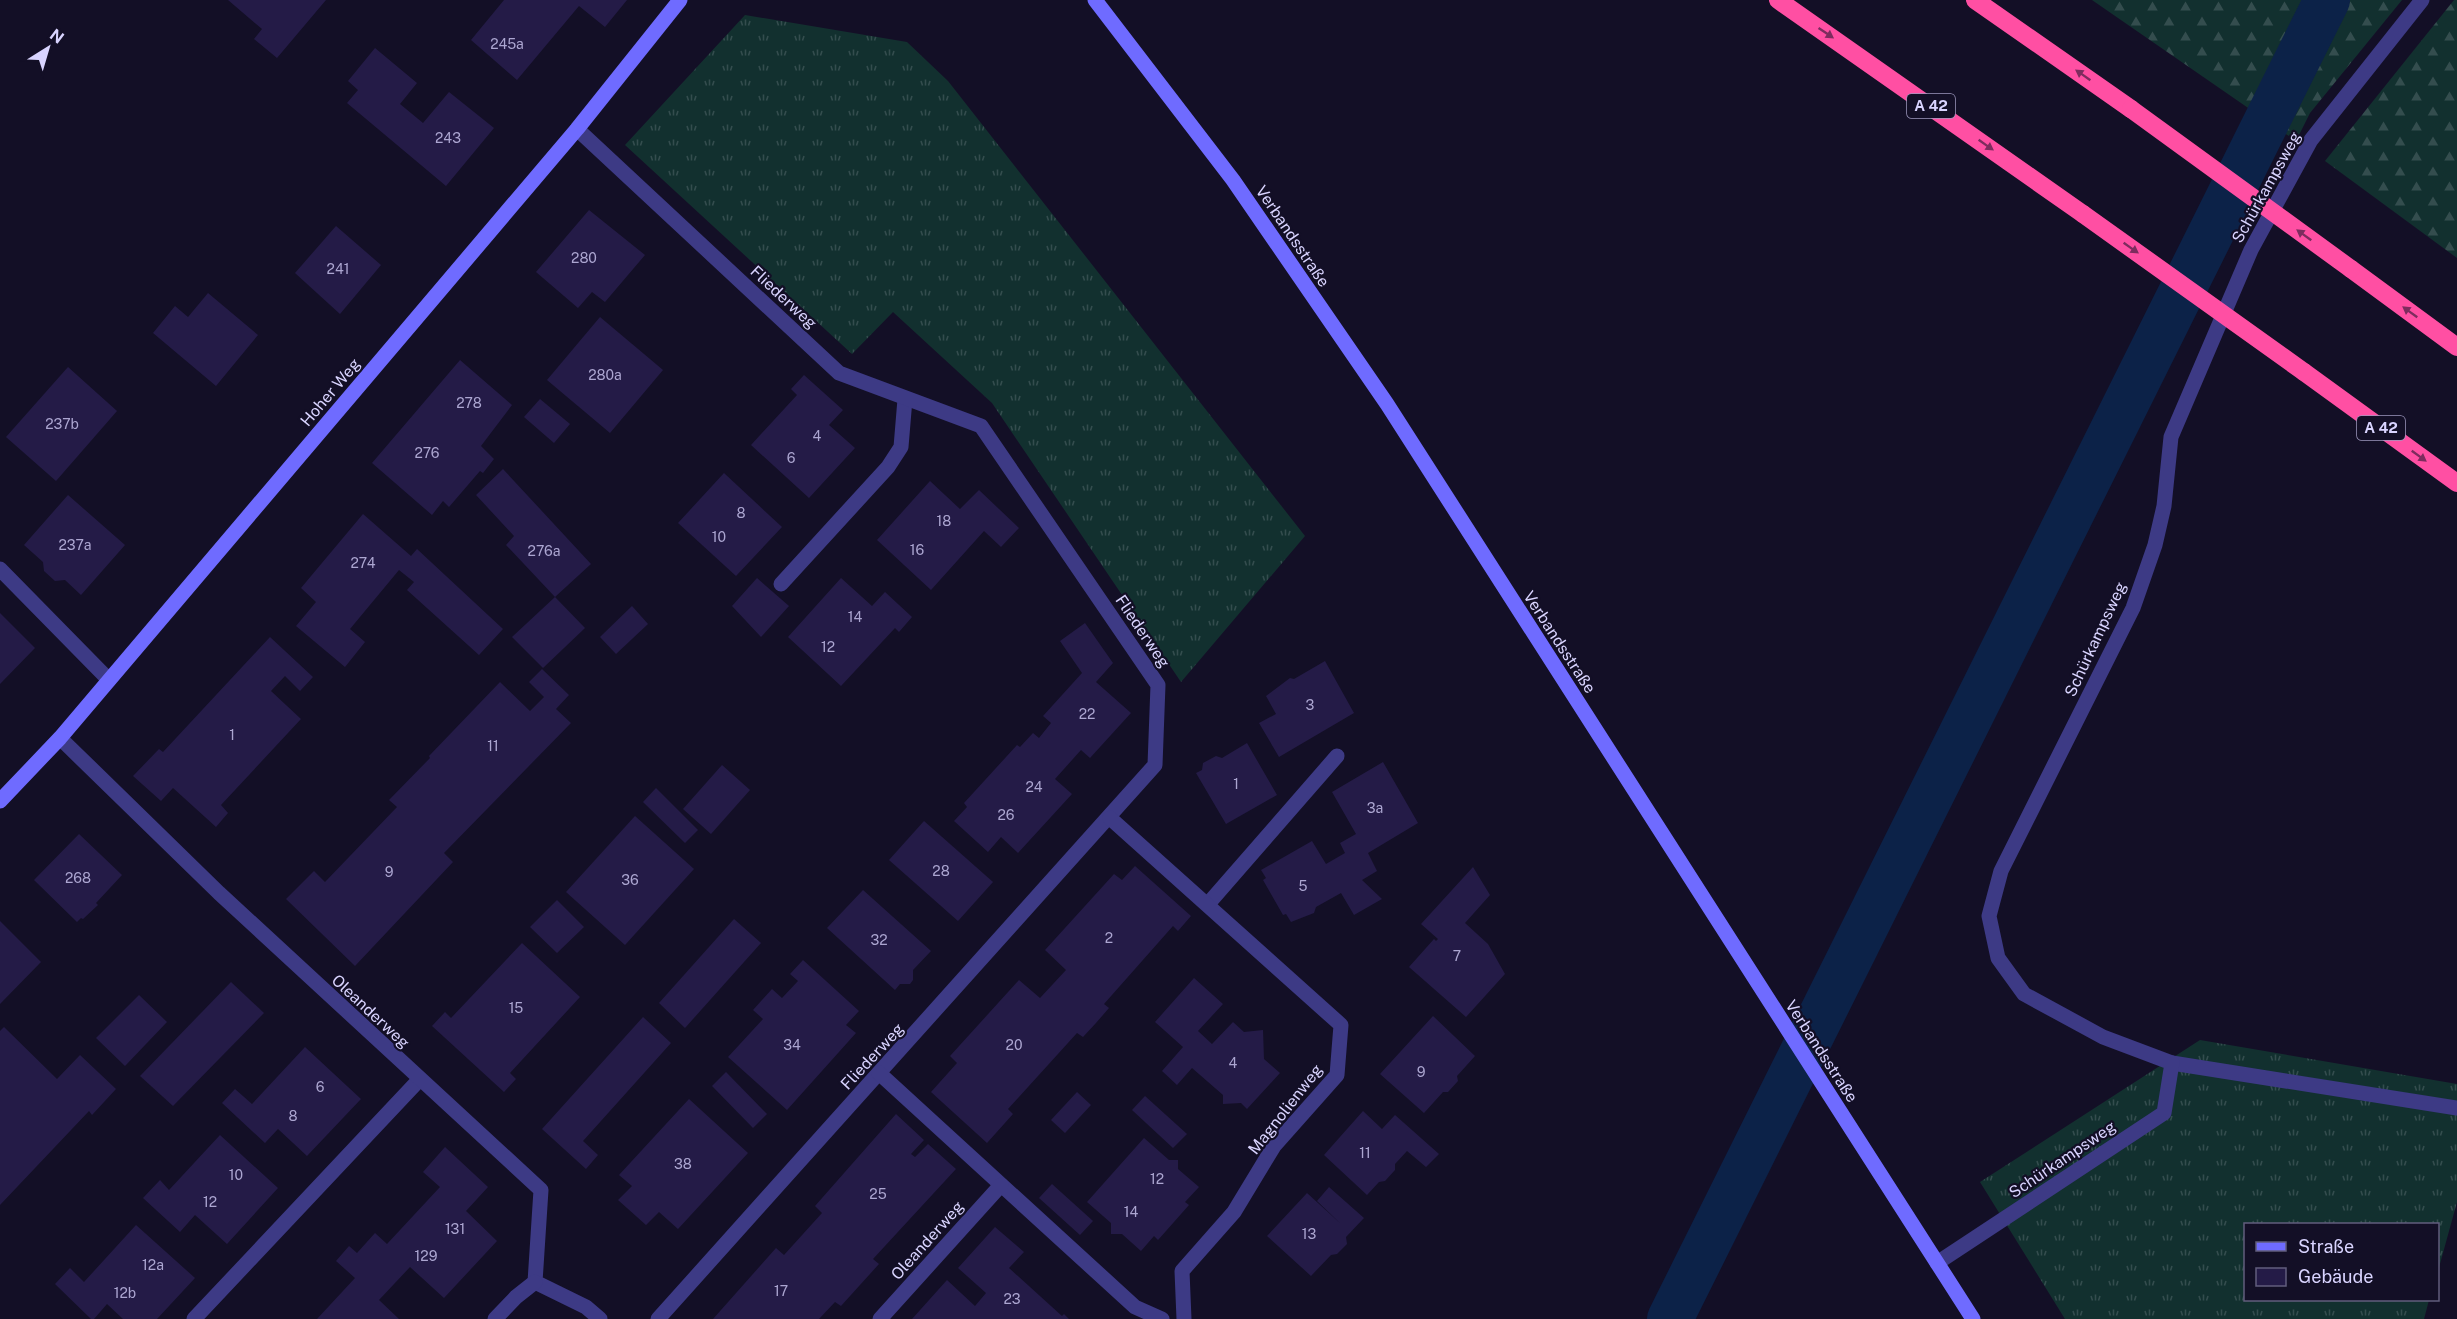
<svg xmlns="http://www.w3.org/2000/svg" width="2457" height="1319" viewBox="0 0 2457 1319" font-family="'Public Sans',sans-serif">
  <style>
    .grass { fill: url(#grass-tufts) }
    .forest { fill: url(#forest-firs) }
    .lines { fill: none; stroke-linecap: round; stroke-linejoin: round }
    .canal { stroke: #0c2248; stroke-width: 46 }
    .building { fill: #241b47 }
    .lane { stroke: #3d3a85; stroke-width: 15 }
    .street { stroke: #3d3a85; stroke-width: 15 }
    .secondary { stroke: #6f6bff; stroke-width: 15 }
    .highway { stroke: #ff4fa3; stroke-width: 18 }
    .highway-bridge { stroke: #ff4fa3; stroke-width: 18 }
    .oneway { fill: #7d2c5e }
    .labels { text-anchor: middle; stroke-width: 4.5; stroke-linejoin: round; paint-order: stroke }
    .number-label { font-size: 14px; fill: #aca6d1 }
    .shield { fill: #130f26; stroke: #9e99be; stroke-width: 1.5 }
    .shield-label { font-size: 15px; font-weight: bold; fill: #d9d4ff }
    .street-label { font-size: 16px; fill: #d9d4ff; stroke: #130f26 }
  </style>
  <defs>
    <pattern id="grass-tufts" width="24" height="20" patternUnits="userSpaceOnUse" patternTransform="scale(1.5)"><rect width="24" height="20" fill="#12302f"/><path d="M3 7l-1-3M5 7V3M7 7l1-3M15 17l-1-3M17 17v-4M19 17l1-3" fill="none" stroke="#344d4e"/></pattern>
    <pattern id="forest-firs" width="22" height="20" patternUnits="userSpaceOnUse" patternTransform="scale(1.5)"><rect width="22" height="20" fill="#12302f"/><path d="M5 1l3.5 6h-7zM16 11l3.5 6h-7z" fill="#344d4e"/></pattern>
  </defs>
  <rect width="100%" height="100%" fill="#130f26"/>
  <!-- grass -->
  <g class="grass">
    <polygon points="745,15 907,42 948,81 1305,536 1181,682 992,403 893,312 852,354 625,145"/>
    <polygon points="2200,1040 2457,1084 2457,1202 2438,1271 2438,1224 2246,1224 2246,1300 2429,1300 2424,1319 2065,1319 1980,1182"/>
  </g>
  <!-- forest -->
  <g class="forest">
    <polygon points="2092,0 2402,0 2310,113 2296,141"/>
    <polygon points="2454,0 2457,0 2457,258 2325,161"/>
  </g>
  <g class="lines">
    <!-- canal -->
    <polyline class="canal" points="1670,1319 2327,0"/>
  </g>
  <!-- building -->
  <g class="building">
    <polygon points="228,0 326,0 277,58 254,39 262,29"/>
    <polygon points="504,0 627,0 605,27 579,6 517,80 471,40"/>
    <polygon points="375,48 417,83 400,104 423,123 449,92 494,128 446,186 347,103 358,90 348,81"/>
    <polygon points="589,210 645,255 605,302 592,292 578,308 536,272"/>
    <polygon points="336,226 381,265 340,314 295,273"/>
    <polygon points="208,293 258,335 216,386 153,333 175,306 188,317"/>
    <polygon points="600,317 663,370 610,433 547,380"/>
    <polygon points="460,360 512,405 481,446 494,459 483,473 480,471 449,507 443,501 432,515 372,463"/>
    <polygon points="68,367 117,411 56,481 6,437"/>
    <polygon points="804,375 843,410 829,425 855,448 809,498 751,445 797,395 791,389"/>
    <polygon points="540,399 570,424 554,443 524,417"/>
    <polygon points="503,469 591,564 555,597 506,545 514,536 476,495"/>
    <polygon points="724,473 782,527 736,576 678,523"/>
    <polygon points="930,481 960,509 979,490 1019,528 1001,547 984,531 931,590 877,540"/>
    <polygon points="68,495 125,545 81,595 65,580 55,581 44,571 43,562 24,545"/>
    <polygon points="363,514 411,556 417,549 503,629 479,655 407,590 414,582 399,570 350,629 365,642 345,667 296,626 316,602 301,588"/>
    <polygon points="757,578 789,606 761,637 732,606"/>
    <polygon points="841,578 872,606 885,592 912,617 899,632 895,628 841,686 788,637"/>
    <polygon points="555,597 585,628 543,668 512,637"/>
    <polygon points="632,606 648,624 616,654 600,637"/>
    <polygon points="0,613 35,648 0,684"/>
    <polygon points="1085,623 1113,663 1096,682 1131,713 1090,758 1081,750 1055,779 1072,794 1018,853 1001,837 988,852 954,821 967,807 964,803 1017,745 1020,747 1033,733 1039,738 1051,723 1043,716 1082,673 1060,641"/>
    <polygon points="270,637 313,677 300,691 285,676 271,691 301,719 221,805 228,813 216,827 173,788 161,801 133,776 159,749 163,752"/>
    <polygon points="1325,661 1354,713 1279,757 1259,723 1276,714 1266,696 1290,678 1294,679"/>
    <polygon points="542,669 569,695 556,709 571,723 444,853 453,862 355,966 286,899 314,871 325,882 397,807 389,800 430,758 429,756 500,682 530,711 544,697 529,682"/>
    <polygon points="1247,743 1277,795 1226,824 1196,773 1202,770 1203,763 1216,756 1222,758"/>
    <polygon points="1383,762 1418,823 1368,853 1377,871 1362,880 1382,899 1354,915 1341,893 1316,907 1314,913 1291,922 1286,914 1283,915 1263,880 1266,878 1261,870 1312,841 1326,864 1345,853 1340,843 1356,834 1332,792"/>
    <polygon points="722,765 750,790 711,834 683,809"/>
    <polygon points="656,788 698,830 685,843 643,802"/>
    <polygon points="635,816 694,869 625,945 566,892"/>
    <polygon points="924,821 993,882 958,921 889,860"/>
    <polygon points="79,834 122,875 96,903 98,905 83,919 81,918 77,922 34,880"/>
    <polygon points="1135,866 1191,916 1178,931 1173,926 1104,1004 1109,1008 1096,1023 1083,1037 1077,1033 1008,1109 1013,1114 987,1143 931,1092 957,1063 950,1056 1019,980 1040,998 1066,970 1045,950 1114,874 1122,880"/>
    <polygon points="1473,867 1490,895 1465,923 1488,944 1505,974 1466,1017 1409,967 1434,939 1436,941 1438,939 1421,924"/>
    <polygon points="863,890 931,951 913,970 913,980 910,984 900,984 895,990 827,928"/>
    <polygon points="557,900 584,927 557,953 530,927"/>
    <polygon points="734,919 761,943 685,1028 659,1003"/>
    <polygon points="0,921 41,962 0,1004"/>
    <polygon points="522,943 580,997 510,1073 516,1079 504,1092 432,1026 445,1012 451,1018"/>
    <polygon points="803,960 859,1011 846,1025 856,1033 787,1110 728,1057 763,1019 753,1010 772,989 782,998 798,981 790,974"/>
    <polygon points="1194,978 1223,1004 1198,1031 1212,1044 1233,1022 1244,1032 1263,1030 1264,1059 1280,1073 1247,1109 1241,1103 1223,1104 1223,1095 1192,1068 1177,1085 1162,1071 1183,1047 1155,1022"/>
    <polygon points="231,982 264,1013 173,1106 140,1076"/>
    <polygon points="139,995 167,1022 125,1066 96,1038"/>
    <polygon points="1433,1016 1475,1056 1457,1076 1458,1081 1448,1092 1443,1092 1424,1113 1380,1074"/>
    <polygon points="643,1017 671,1043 583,1141 598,1155 586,1169 542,1129"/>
    <polygon points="4,1027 57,1079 80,1055 116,1089 92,1115 89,1111 0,1205 0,1031"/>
    <polygon points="305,1047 361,1099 307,1156 278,1129 265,1143 222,1103 235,1089 252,1104"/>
    <polygon points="726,1072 767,1114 753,1128 712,1086"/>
    <polygon points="1077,1092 1091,1105 1065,1133 1051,1120"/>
    <polygon points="1145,1096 1187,1134 1173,1148 1132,1110"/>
    <polygon points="689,1099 748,1153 678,1229 659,1212 646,1225 618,1200 632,1186 619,1175"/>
    <polygon points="1363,1111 1382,1129 1395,1115 1439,1154 1426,1167 1407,1151 1395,1164 1395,1170 1385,1181 1379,1182 1367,1195 1324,1155"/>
    <polygon points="896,1114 924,1140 911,1154 915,1157 928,1144 956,1169 873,1259 879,1264 841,1306 835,1302 819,1319 713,1319 776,1248 784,1255 822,1213 815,1206"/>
    <polygon points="220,1135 278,1188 227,1244 195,1215 180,1232 143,1198 160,1180 169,1190"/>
    <polygon points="1144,1138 1169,1160 1178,1160 1178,1169 1199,1187 1185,1202 1189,1205 1166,1231 1158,1240 1154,1236 1141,1251 1122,1234 1111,1234 1111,1223 1087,1202"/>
    <polygon points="445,1147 488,1187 466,1211 497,1241 444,1298 410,1267 379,1300 399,1319 317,1319 355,1278 336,1261 349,1246 357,1253 375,1233 387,1244 440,1187 423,1172"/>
    <polygon points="1052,1184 1093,1221 1080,1235 1039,1198"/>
    <polygon points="1329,1187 1364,1218 1346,1237 1347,1244 1337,1254 1331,1255 1311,1276 1267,1236 1307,1193 1341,1224 1317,1201"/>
    <polygon points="136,1225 195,1278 157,1319 123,1319 107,1304 94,1319 91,1319 55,1284 70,1268 84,1282"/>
    <polygon points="995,1227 1024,1252 1009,1268 1062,1316 1064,1314 1069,1319 912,1319 947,1280 975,1306 986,1293 958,1268"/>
  </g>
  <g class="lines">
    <!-- lane -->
    <g class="lane">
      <polyline points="0,569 109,680"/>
      <polyline points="781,584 888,467 901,447 905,399"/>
      <polyline points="1208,904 1337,756"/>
      <polyline points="194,1319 419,1080"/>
    </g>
    <!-- street -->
    <g class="street">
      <polyline points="577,129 839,373 981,426 1158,685 1155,765 658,1319"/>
      <polyline points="60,738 219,893 541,1190 535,1282 586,1307 600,1319"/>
      <polyline points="1110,818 1341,1025 1337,1075 1274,1146 1234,1212 1182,1271 1184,1319"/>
      <polyline points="2172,1063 2457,1108"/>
      <polyline points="879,1073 1135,1307 1162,1319"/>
      <polyline points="1937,1263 2164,1113 2172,1063 2103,1037 2024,994 1998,958 1989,916 2001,871 2133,608 2155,545 2164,506 2171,437 2251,250 2311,140 2422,0"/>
      <polyline points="495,1319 516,1297 535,1282"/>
      <polyline points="880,1319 1001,1185"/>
    </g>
    <!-- secondary -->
    <g class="secondary">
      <polyline points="1095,0 1233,180 1387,404 1973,1319"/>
      <polyline points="0,801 60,738 577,129 680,0"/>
    </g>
    <!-- highway -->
    <g class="highway">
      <polyline points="1778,0 2083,214"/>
      <polyline points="1975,0 2131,109"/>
      <polyline points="2351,269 2457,347"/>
      <polyline points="2304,372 2457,483"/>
    </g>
    <!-- highway-bridge -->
    <g class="highway-bridge">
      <polyline points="2131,109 2351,269"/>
      <polyline points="2083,214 2304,372"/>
    </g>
  </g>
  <!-- one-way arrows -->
  <defs><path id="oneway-solid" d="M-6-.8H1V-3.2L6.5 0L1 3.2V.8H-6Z" transform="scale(1.5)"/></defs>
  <g class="oneway">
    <use href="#oneway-solid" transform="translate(1826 33) rotate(34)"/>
    <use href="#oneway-solid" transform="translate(2083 75) rotate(-145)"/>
    <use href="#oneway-solid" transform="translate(1986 145) rotate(35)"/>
    <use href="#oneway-solid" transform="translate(2304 235) rotate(-144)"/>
    <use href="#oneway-solid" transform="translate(2131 248) rotate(35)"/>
    <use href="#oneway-solid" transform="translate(2410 312) rotate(-144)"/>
    <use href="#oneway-solid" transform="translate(2419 456) rotate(36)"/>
  </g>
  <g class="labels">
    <!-- number labels -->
    <g class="number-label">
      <text x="507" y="49">245a</text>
      <text x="448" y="143">243</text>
      <text x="584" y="263">280</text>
      <text x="338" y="274">241</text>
      <text x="605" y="380">280a</text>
      <text x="469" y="408">278</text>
      <text x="62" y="429">237b</text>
      <text x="817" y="441">4</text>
      <text x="427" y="458">276</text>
      <text x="791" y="463">6</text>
      <text x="741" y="518">8</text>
      <text x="944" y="526">18</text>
      <text x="719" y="542">10</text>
      <text x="75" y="550">237a</text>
      <text x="917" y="555">16</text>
      <text x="544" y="556">276a</text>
      <text x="363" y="568">274</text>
      <text x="855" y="622">14</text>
      <text x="828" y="652">12</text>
      <text x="1310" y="710">3</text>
      <text x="1087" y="719">22</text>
      <text x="232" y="740">1</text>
      <text x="493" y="751">11</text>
      <text x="1236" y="789">1</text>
      <text x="1034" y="792">24</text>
      <text x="1375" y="813">3a</text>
      <text x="1006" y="820">26</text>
      <text x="941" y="876">28</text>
      <text x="389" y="877">9</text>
      <text x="78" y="883">268</text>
      <text x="630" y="885">36</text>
      <text x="1303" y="891">5</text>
      <text x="1109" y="943">2</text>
      <text x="879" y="945">32</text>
      <text x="1457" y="961">7</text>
      <text x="516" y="1013">15</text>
      <text x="792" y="1050">34</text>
      <text x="1014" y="1050">20</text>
      <text x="1233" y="1068">4</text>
      <text x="1421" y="1077">9</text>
      <text x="320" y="1092">6</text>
      <text x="293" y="1121">8</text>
      <text x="1365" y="1158">11</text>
      <text x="683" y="1169">38</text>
      <text x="236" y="1180">10</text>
      <text x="1157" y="1184">12</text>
      <text x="878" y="1199">25</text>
      <text x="210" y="1207">12</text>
      <text x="1131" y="1217">14</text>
      <text x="455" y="1234">131</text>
      <text x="1309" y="1239">13</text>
      <text x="426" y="1261">129</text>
      <text x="153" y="1270">12a</text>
      <text x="781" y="1296">17</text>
      <text x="125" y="1298">12b</text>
      <text x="1012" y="1304">23</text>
    </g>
    <!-- shield labels -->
    <g class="shield">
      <rect x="1907" y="94" width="48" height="24" rx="4.5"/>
      <rect x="2357" y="416" width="48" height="24" rx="4.5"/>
    </g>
    <g class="shield-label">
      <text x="1931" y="111">A 42</text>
      <text x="2381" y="433">A 42</text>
    </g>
    <!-- street labels -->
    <g class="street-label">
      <text transform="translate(2266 187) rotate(-61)" y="6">Schürkampsweg</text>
      <text transform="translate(1293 236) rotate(56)" y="6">Verbandsstraße</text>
      <text transform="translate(784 297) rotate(43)" y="6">Fliederweg</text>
      <text transform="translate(330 392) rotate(-50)" y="6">Hoher Weg</text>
      <text transform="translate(1143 631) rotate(56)" y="6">Fliederweg</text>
      <text transform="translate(2095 639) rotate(-65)" y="6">Schürkampsweg</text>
      <text transform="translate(1560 642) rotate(57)" y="6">Verbandsstraße</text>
      <text transform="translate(371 1011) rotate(43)" y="6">Oleanderweg</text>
      <text transform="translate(1822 1051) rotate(57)" y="6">Verbandsstraße</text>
      <text transform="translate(872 1056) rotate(-47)" y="6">Fliederweg</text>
      <text transform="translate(1285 1109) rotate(-52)" y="6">Magnolienweg</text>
      <text transform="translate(2062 1159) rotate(-34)" y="6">Schürkampsweg</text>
      <text transform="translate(927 1240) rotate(-48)" y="6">Oleanderweg</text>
    </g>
  </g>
  <!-- legend -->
  <rect x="2244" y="1223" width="195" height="78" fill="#130f26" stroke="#625e7d" stroke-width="1.5"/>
  <rect x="2256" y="1242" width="30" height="9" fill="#6f6bff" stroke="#625e7d" stroke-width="1.5"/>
  <text x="2298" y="1253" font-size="18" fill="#d9d4ff">Straße</text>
  <rect x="2256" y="1268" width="30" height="18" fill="#241b47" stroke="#625e7d" stroke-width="1.5"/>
  <text x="2298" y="1283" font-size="18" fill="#d9d4ff">Gebäude</text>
  <!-- north arrow -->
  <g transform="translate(48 48) rotate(37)" stroke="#130f26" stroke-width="4.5" paint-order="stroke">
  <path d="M0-4.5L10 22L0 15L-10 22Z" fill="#d9d4ff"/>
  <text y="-9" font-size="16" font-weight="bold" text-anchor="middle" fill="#d9d4ff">N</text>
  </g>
</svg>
